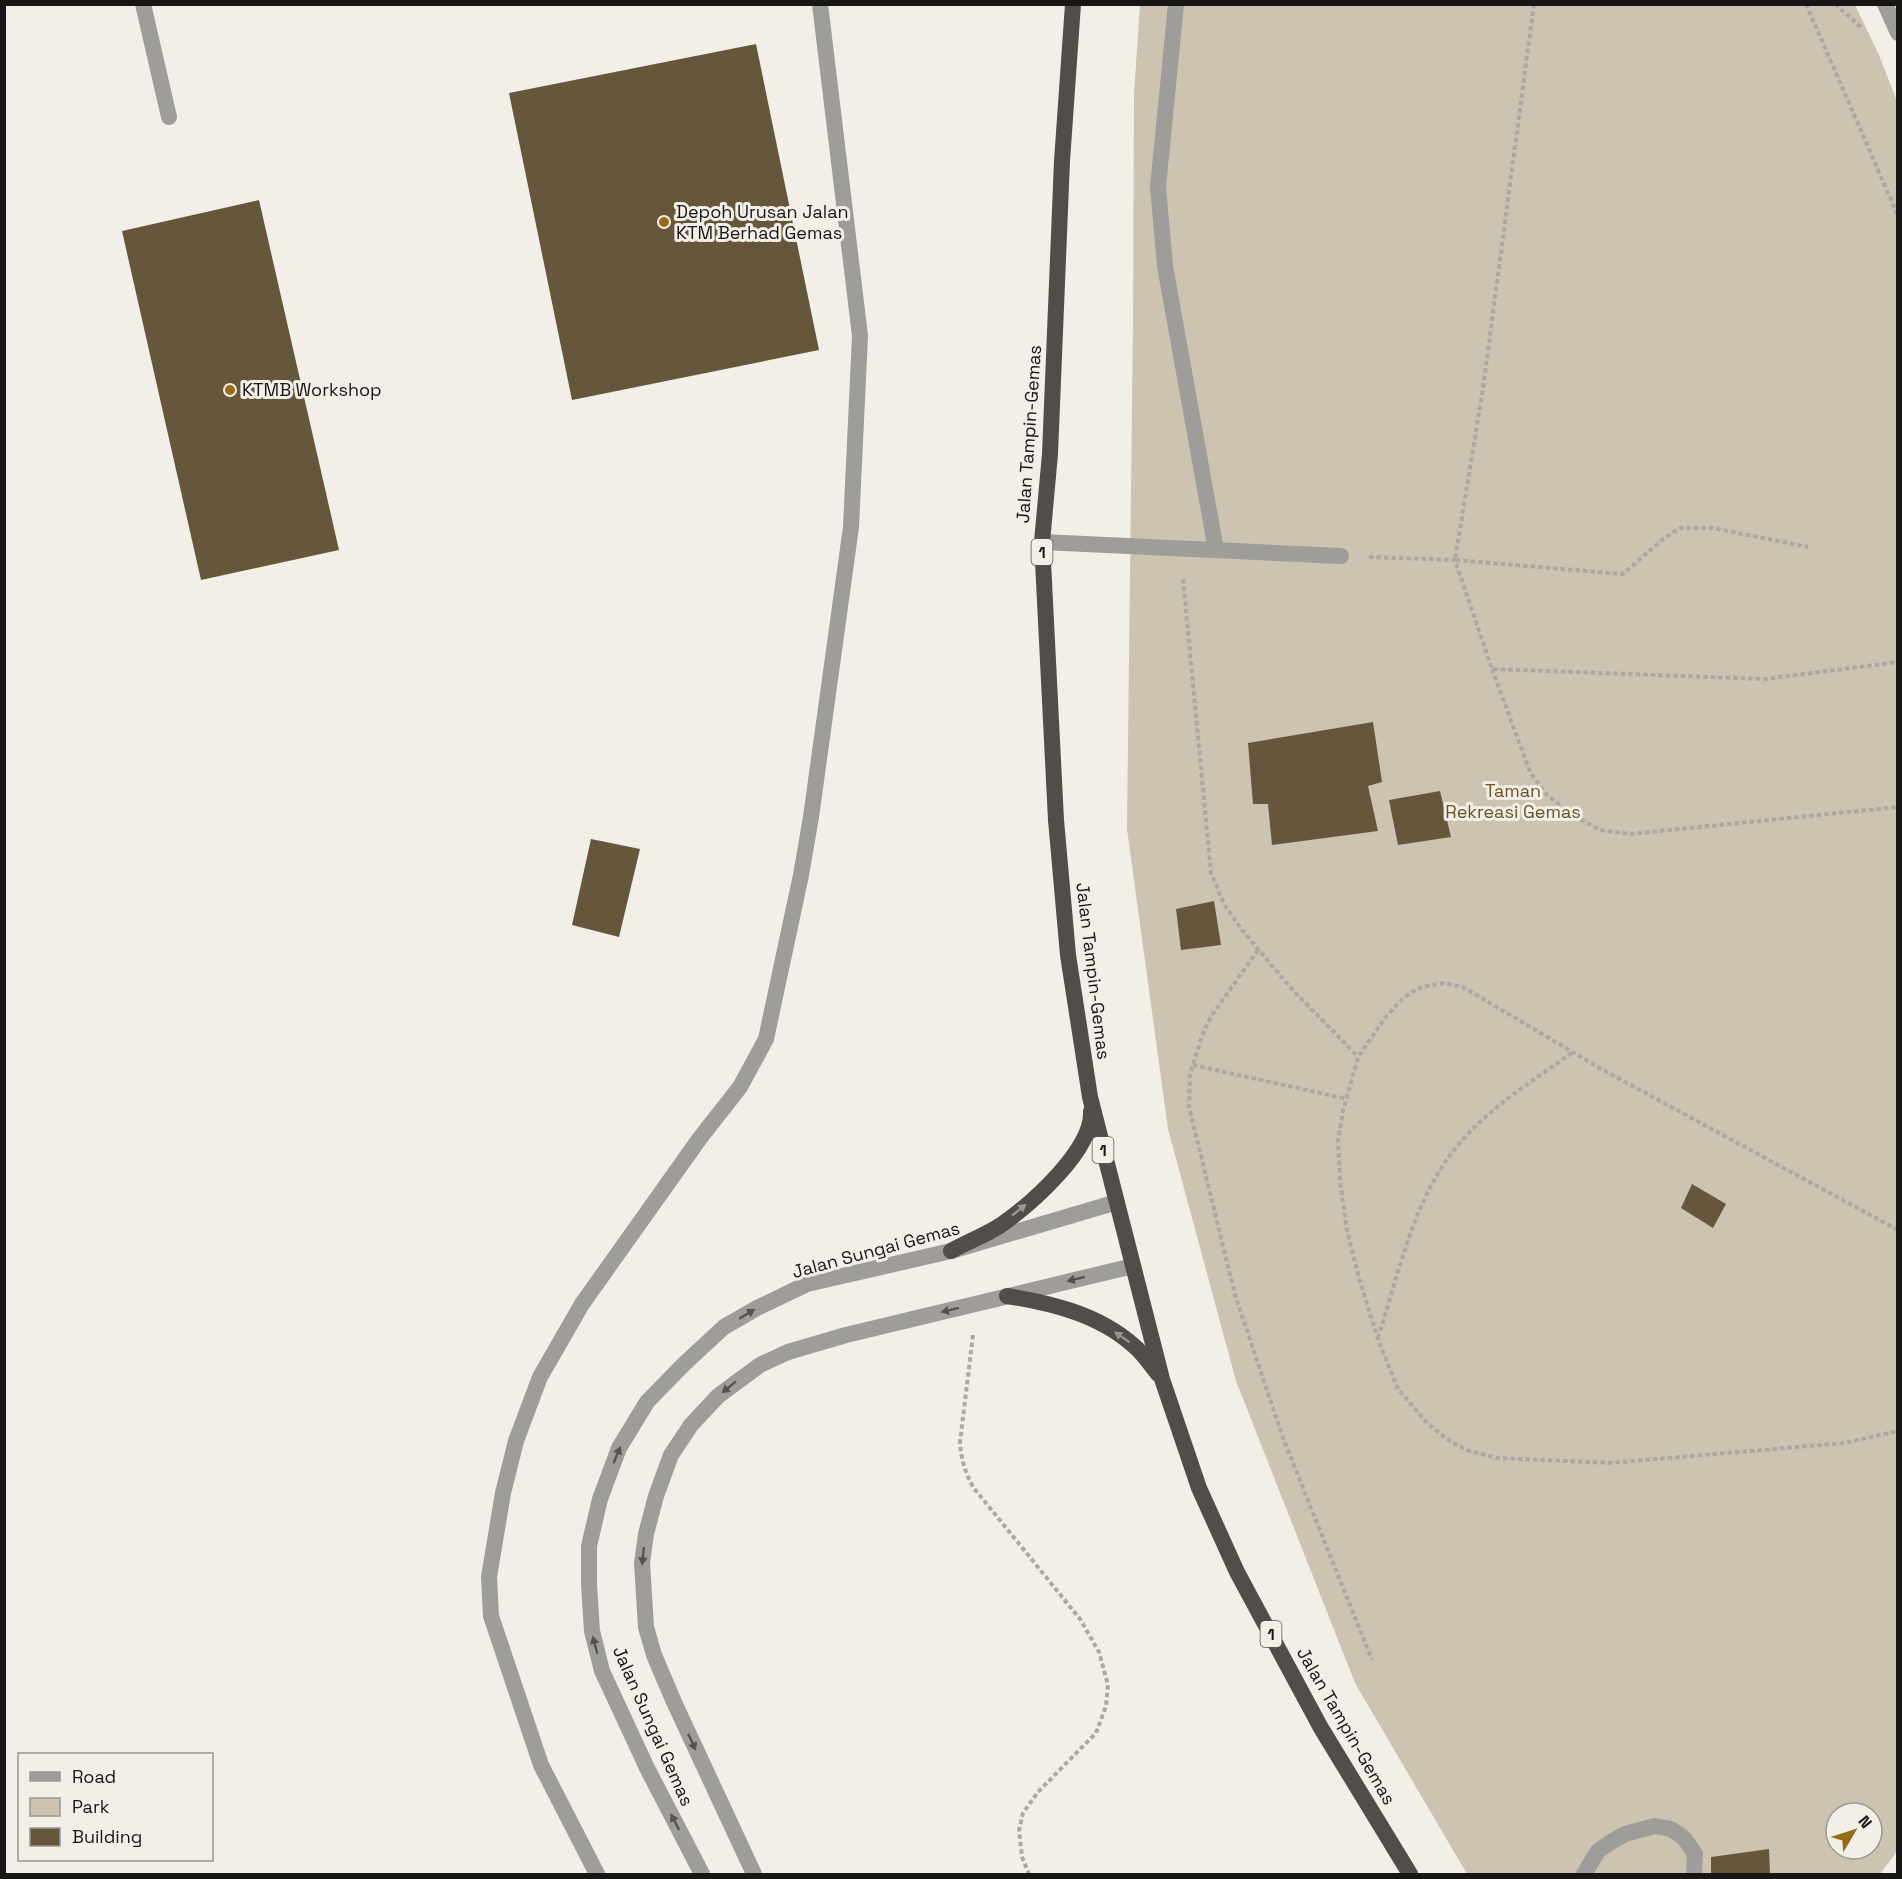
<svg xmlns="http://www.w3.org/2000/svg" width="1902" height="1879" viewBox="0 0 1902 1879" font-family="'Space Grotesk',sans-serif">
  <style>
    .green { fill: #cdc3b1; fill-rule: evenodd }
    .building { fill: #66563c }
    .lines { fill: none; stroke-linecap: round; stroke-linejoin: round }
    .path { stroke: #aca9a4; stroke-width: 4; stroke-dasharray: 4.5 3; stroke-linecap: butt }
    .service { stroke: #9e9d9a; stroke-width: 16 }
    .minor { stroke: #9e9d9a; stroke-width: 16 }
    .trunk { stroke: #514e49; stroke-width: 16 }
    .oneway { fill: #999691 }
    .oneway2 { fill: #545350 }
    .poi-dot { fill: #966c18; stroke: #f2eee8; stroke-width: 2 }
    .labels { text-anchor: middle; stroke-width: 6; stroke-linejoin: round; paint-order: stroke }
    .shield { fill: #f2eee8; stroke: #595754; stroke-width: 1.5 }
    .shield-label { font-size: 16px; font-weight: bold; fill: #171614 }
    .poi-label { font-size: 18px; fill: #171614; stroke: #f2eee8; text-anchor: start }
    .street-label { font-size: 18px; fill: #171614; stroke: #f2eee8 }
    .park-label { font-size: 18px; fill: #6d5222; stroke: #f2eee8 }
  </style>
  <rect width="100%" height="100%" fill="#f2eee8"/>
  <!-- green -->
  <path class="green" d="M1140,5H1855L1879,55L1898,104V1850L1880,1874H1467L1355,1683L1236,1381L1168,1129L1127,829L1133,320L1134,94ZM1836,1813H1872V1849H1836Z"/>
  <!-- building -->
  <g class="building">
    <polygon points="756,44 819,350 572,400 509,93"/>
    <polygon points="259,200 339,550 201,580 122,231"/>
    <polygon points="1373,722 1382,782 1368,786 1378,831 1272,845 1268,804 1253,804 1248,743"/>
    <polygon points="1440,791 1451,837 1398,845 1389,800"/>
    <polygon points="591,839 640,849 619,937 572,925"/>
    <polygon points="1214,901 1221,945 1181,950 1176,909"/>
    <polygon points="1692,1184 1726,1204 1713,1228 1681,1208"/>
    <polygon points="1769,1849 1770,1874 1711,1874 1711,1857"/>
  </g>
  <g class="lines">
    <!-- path -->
    <g class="path">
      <polyline points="1534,4 1483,388 1455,560 1623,574 1663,539 1680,528 1713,528 1808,547"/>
      <polyline points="1806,4 1898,216"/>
      <polyline points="1835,4 1862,28"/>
      <polyline points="1369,557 1455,560 1492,669 1765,679 1898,662"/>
      <polyline points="1183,579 1211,873 1225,906 1243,931 1290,987 1358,1057"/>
      <polyline points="1492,669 1530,772 1546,794 1571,814 1600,830 1630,834 1898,807"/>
      <polyline points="1258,950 1210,1018 1202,1036 1190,1074 1189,1107 1235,1295 1283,1438 1372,1660"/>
      <polyline points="1193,1065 1347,1099"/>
      <polyline points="1898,1230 1603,1070 1463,987 1444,983 1422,987 1410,993 1398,1003 1385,1018 1358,1057 1343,1111 1338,1141 1340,1182 1347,1230 1359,1278 1378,1339 1398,1389 1428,1424 1451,1442 1469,1451 1497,1458 1610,1463 1844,1443 1898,1431"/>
      <path d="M973,1335L960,1442C961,1459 965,1472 973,1487L1080,1619L1099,1652L1108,1685L1106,1706L1096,1733L1038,1792L1023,1813L1019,1831L1022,1857L1029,1874"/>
      <path d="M1378,1338C1399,1273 1413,1198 1459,1144C1490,1107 1534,1080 1573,1052"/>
    </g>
    <!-- service -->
    <g class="service">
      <polyline points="143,4 169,117"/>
      <polyline points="1176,4 1158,187 1165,266 1216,550"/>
      <polyline points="1042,542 1341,556"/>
      <polyline points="597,1874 541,1765 491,1616 489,1577 503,1493 516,1441 540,1377 582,1304 700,1138 740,1087 766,1039 801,875 811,817 851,527 860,336 820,4"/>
      <polyline points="1584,1874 1598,1851 1611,1842 1625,1834 1655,1826 1671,1829 1684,1838 1695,1854 1694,1874"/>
    </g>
    <!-- minor -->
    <g class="minor">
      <polyline points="1885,4 1898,33"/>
      <polyline points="702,1874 647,1768 602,1671 592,1631 589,1585 589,1546 600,1499 619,1448 647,1402 683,1365 724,1327 757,1308 807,1284 951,1251 1117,1202"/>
      <polyline points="754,1874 674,1702 654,1655 646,1627 642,1563 646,1534 656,1496 671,1455 691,1425 718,1396 760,1365 788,1352 846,1335 1133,1266"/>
    </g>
    <!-- trunk -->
    <g class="trunk">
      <polyline points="1073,4 1062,161 1050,454 1042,542 1056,820 1068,955 1090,1097 1162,1379 1199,1488 1237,1572 1321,1728 1410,1874"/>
      <path d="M951,1251C967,1242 986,1235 1001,1225C1031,1204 1093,1150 1091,1111"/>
      <path d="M1007,1296C1051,1303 1098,1314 1133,1345C1143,1353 1150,1364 1158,1374"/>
    </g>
  </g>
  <!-- one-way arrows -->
  <defs><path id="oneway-solid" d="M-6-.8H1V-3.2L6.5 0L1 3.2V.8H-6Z" transform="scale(1.5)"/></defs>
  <g class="oneway">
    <use href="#oneway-solid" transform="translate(1019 1210) rotate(-39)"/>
    <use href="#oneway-solid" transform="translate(1122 1337) rotate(-145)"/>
  </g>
  <g class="oneway2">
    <use href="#oneway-solid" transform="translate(1076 1279) rotate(167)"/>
    <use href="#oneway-solid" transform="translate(950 1310) rotate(166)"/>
    <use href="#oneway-solid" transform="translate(747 1314) rotate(-31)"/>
    <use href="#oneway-solid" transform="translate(729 1387) rotate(141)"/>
    <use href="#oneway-solid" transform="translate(617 1455) rotate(-67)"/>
    <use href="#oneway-solid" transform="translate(643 1556) rotate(96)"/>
    <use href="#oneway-solid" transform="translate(595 1645) rotate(-105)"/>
    <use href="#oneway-solid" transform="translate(692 1742) rotate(65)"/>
    <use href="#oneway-solid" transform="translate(675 1822) rotate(-117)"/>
  </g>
  <!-- markers -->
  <g class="poi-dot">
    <circle cx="664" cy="222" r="6"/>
    <circle cx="230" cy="390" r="6"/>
  </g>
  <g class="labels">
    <!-- shield labels -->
    <g class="shield">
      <rect x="1031.5" y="539" width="21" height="26" rx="4.5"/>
      <rect x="1092.5" y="1137" width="21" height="26" rx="4.5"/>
      <rect x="1260.5" y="1621" width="21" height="26" rx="4.5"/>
    </g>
    <g class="shield-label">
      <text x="1042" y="558">1</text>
      <text x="1103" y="1156">1</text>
      <text x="1271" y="1640">1</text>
    </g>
    <!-- poi labels -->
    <g class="poi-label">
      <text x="676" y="218">Depoh Urusan Jalan<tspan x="676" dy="21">KTM Berhad Gemas</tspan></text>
      <text x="242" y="396">KTMB Workshop</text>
    </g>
    <!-- street labels -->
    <g class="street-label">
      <text transform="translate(1029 434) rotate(-86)" y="6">Jalan Tampin-Gemas</text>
      <text transform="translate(1093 971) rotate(83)" y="6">Jalan Tampin-Gemas</text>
      <text transform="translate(876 1250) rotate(-15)" y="6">Jalan Sungai Gemas</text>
      <text transform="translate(653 1726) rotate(66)" y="6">Jalan Sungai Gemas</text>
      <text transform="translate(1346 1726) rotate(60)" y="6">Jalan Tampin-Gemas</text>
    </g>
    <!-- park labels -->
    <g class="park-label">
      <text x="1513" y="797">Taman<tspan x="1513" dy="21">Rekreasi Gemas</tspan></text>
    </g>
  </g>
  <!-- border -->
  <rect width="1902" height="1879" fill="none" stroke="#171614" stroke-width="12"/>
  <!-- legend -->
  <rect x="18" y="1753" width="195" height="108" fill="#f2eee8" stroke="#9a9893" stroke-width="1.5"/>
  <rect x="30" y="1772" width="30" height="9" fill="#9e9d9a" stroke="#9a9893" stroke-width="1.5"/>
  <text x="72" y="1783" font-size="18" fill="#171614">Road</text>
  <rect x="30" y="1798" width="30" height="18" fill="#cdc3b1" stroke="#9a9893" stroke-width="1.5"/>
  <text x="72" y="1813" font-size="18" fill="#171614">Park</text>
  <rect x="30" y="1828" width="30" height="18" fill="#66563c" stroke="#9a9893" stroke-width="1.5"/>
  <text x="72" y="1843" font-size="18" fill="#171614">Building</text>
  <!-- north arrow -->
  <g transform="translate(1854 1831) rotate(51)"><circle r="28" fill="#f2eee8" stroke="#9a9893" stroke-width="1.5"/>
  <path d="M0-4.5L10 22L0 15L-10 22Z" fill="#966c18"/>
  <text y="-9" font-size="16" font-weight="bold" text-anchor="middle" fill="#171614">N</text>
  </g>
</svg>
